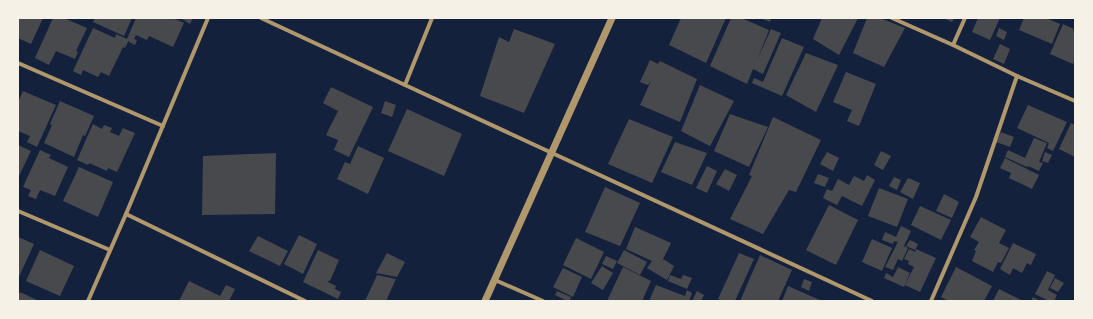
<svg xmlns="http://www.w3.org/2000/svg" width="1093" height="319" viewBox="0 0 1093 319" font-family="Figtree,sans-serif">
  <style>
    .building { fill: #48494c }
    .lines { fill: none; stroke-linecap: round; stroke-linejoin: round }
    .minor { stroke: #b1986c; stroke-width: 4 }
    .tertiary { stroke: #b1986c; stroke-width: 7 }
  </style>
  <rect width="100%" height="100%" fill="#14213d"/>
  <!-- building -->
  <g class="building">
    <polygon points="18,18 43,18 31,44 18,38"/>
    <polygon points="53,18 64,18 87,28 76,51 78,52 75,59 56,51 49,65 35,58"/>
    <polygon points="95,18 132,18 124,36 93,22"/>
    <polygon points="136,18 173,18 184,23 173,47 149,36 147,40 136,35 134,39 137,40 135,45 129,42 129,40 125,48 123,47 109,76 101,72 98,77 83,70 81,75 73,71 93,28 115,38 116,34 127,39"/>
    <polygon points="183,18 193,18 190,24 182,19"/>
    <polygon points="681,18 726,18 706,63 669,45"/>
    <polygon points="731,18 741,18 769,30 757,60 771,29 781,33 763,74 753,69 747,84 710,66"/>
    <polygon points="760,18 771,18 770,22"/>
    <polygon points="822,18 858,18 839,55 813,39"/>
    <polygon points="867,18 880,18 905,28 884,67 853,53"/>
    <polygon points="943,18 954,18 952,22"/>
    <polygon points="978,18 1000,18 990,40 972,32"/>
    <polygon points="1024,18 1046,18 1060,24 1052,44 1019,30"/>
    <polygon points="1063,24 1074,29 1073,31 1075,32 1075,62 1074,61 1073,64 1050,54"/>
    <polygon points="999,28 1007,32 1004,40 996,36"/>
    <polygon points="514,29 555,44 524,113 480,96 499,37 509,42"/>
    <polygon points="782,38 804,47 782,96 752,83 754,78 763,82"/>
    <polygon points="1000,44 1010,49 1004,64 993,59"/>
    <polygon points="806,53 838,65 816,112 786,95"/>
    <polygon points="650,60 658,64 660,61 697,79 680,122 640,105 651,81 648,85 640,82"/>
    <polygon points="846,72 876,84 859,126 847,121 852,110 833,102"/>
    <polygon points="700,85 734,101 710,146 681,131"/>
    <polygon points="331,87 373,107 349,157 334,150 338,140 326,135 338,111 323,103"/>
    <polygon points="23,91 56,105 37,147 27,142 30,136 18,131 18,102"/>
    <polygon points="60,101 94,116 85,136 83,135 74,157 44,143 52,125 50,124"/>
    <polygon points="385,101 396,105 392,117 381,113"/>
    <polygon points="1028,105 1067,122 1053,151 1047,148 1049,143 1017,128"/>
    <polygon points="407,109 462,134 444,176 388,151"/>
    <polygon points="730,114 768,127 749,167 714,151"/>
    <polygon points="773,117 821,140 796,192 789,190 763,234 730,219 752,176 749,175"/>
    <polygon points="629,119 673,137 652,183 608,164"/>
    <polygon points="1071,123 1075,125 1075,157 1059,149"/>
    <polygon points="93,124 102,129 104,125 112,128 110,132 119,136 123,128 135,133 117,172 108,168 107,171 89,163 88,165 77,160"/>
    <polygon points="1001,132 1014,137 1010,147 996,142"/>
    <polygon points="1034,138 1047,143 1039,162 1043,163 1039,171 1028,166 1027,167 1005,157 1008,150 1025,158"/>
    <polygon points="675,142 707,153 692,185 661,172"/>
    <polygon points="18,145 31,151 18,178"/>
    <polygon points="358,146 384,158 368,194 337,179 345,162 350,164"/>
    <polygon points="40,150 51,155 49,158 68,167 55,196 40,190 36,199 28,196 31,190 23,187"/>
    <polygon points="881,151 891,156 883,170 874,165"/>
    <polygon points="827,152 839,158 833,171 820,164"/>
    <polygon points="1045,152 1052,155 1048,163 1042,161"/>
    <polygon points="276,153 275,214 202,215 203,156"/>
    <polygon points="1005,158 1039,175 1032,189 1009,178 1011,173 1000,168"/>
    <polygon points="707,166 717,171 707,193 696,188"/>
    <polygon points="79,167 113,182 98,217 63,201"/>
    <polygon points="725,169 737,175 729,191 716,184"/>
    <polygon points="818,174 829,178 825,187 814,183"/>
    <polygon points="867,175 875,180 862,206 842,196 837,205 823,198 827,189 832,191 838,179 849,185 854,176 864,181"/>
    <polygon points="894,177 901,180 897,190 889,186"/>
    <polygon points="908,178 920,183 913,199 900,192"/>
    <polygon points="605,187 640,203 620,246 585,232"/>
    <polygon points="879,188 908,199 897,227 868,216"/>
    <polygon points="944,194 959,202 952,218 936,211"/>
    <polygon points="829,205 858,220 836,265 806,250"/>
    <polygon points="920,206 951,220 941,240 911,225"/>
    <polygon points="981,217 1006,230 999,243 1009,248 1001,263 998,262 993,272 972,261 976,251 974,250 979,242 970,237"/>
    <polygon points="901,226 911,231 904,246 908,248 902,261 898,259 893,270 885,267 898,242 894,241 893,244 882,240 885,232 896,237"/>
    <polygon points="635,227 671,243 663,259 674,266 667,280 647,268 652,261 626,249"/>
    <polygon points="299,235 317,244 303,274 284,264"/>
    <polygon points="258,236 288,251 280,266 249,251"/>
    <polygon points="18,237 34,244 18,279"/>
    <polygon points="576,238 604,252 591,279 563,265"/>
    <polygon points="872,239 892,248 882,271 862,262"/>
    <polygon points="910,240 918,244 915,250 906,246"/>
    <polygon points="1013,243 1036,254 1031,265 1027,263 1022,273 1013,268 1010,275 1000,269"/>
    <polygon points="909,249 915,252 916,249 936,258 920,292 905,285 914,267 908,264 909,261 904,259"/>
    <polygon points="40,250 74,266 60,296 26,281"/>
    <polygon points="318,250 339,260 330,281 328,281 328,282 336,286 335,289 341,292 338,299 303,282"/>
    <polygon points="624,250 647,262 640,275 617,263"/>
    <polygon points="387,253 405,262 397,277 376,273"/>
    <polygon points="739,253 754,259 735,301 723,301 718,299"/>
    <polygon points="760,255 792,270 778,301 740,301"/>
    <polygon points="606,256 617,261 613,269 602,264"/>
    <polygon points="602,266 613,273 603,290 591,283"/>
    <polygon points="623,267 651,281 642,301 607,301"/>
    <polygon points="898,267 910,273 904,287 884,278 886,273 893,277"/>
    <polygon points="956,267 992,286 984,301 949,301 941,297"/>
    <polygon points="563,268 582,277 573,297 553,287"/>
    <polygon points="1047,271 1055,275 1048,290 1057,295 1054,301 1049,301 1035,294"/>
    <polygon points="377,275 396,279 386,301 365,301"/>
    <polygon points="670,275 681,279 683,275 692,278 687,289 668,281"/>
    <polygon points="1055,278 1064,283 1058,292 1050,288"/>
    <polygon points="804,279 812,282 809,291 801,287"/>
    <polygon points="189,281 220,296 226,285 235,289 229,301 179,301"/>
    <polygon points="656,285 685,296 687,290 692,293 689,301 649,301"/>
    <polygon points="788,286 822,301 782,301"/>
    <polygon points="999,289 1023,301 993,301"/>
    <polygon points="557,291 571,297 570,301 567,301 555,295"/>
    <polygon points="697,291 704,295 701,301 692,301"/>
    <polygon points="20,292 39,301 18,301 18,296"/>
    <polygon points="1033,297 1040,301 1031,301"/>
  </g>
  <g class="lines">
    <!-- minor -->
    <g class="minor">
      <polyline points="261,18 405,85"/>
      <polyline points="432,18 405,85 872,301"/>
      <polyline points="892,18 953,45 1017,76 1075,101"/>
      <polyline points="953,45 965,18"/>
      <polyline points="18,63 163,126"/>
      <polyline points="18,211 110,250"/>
      <polyline points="126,214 305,301"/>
      <polyline points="495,280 543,301"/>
      <polyline points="88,301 126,214 208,18"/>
      <polyline points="931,301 976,197 1017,76"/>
    </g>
    <!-- tertiary -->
    <polyline class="tertiary" points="485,301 612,18"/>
  </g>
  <!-- border -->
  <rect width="1093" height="319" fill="none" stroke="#f6f1e7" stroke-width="38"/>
</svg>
